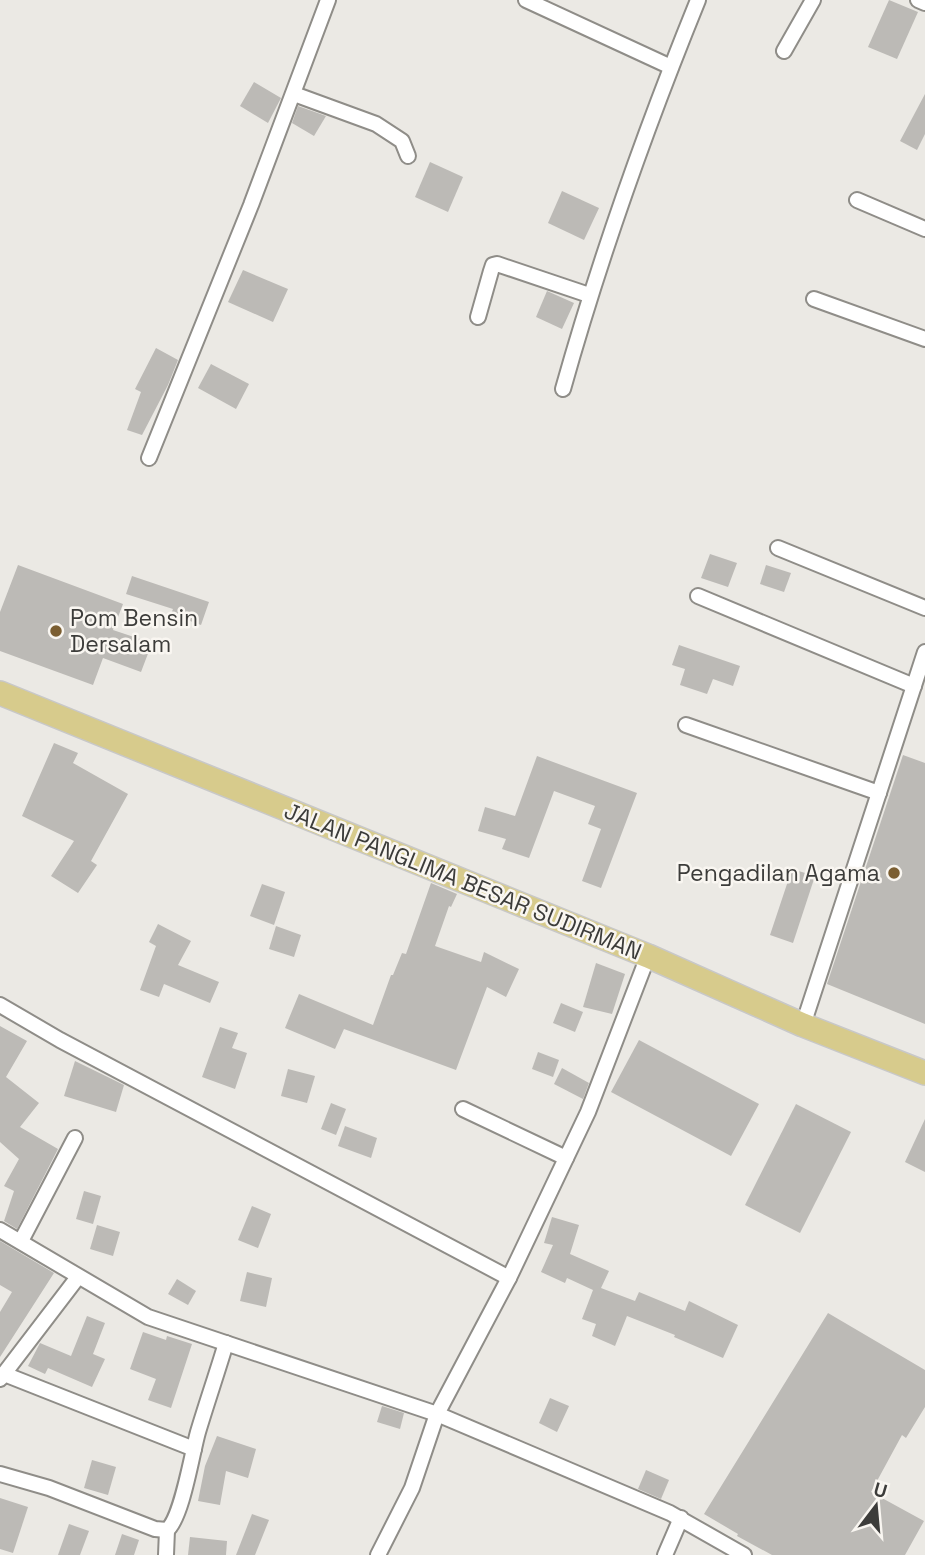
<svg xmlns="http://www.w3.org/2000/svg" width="925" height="1555" viewBox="0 0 925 1555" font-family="'Space Grotesk',sans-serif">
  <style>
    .building { fill: #bcbab6 }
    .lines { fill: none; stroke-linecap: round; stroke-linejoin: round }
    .street-casing { stroke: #8f8d88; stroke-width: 18 }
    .primary-casing { stroke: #c8c8c8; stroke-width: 26 }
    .street { stroke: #fff; stroke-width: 14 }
    .primary { stroke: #d7cb8c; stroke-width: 23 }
    .poi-dot { fill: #7b5e31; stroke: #f9f6f1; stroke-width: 2.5 }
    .labels { text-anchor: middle; stroke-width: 5; stroke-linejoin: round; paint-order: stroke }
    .poi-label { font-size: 23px; fill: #3c3c3a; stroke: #f9f6f1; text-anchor: start }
    .street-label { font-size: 23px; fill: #3c3c3a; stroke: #f9f6f1 }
  </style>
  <rect width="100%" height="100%" fill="#ebe9e4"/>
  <!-- building -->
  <g class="building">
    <polygon points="889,0 918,12 897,59 868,47"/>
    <polygon points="254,82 281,98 268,123 240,106"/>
    <polygon points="925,94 925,134 917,150 900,141"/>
    <polygon points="298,106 326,116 314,136 292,123"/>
    <polygon points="430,162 463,177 448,212 415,197"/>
    <polygon points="562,191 599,208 584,240 548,223"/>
    <polygon points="243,270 288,289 273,322 228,302"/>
    <polygon points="547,291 574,303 562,329 536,317"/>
    <polygon points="156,348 178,360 168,385 142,435 127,430 141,392 135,389"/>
    <polygon points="211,364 249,384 236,409 198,388"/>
    <polygon points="710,554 737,563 728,587 701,578"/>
    <polygon points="18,565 123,604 113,630 152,643 141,672 103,658 93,685 0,651 0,612"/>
    <polygon points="766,565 791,573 784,592 760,584"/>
    <polygon points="132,576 209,602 201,625 171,614 173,609 126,594"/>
    <polygon points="679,645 740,666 733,686 713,679 707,694 680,685 685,669 672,665"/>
    <polygon points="54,743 78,753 73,763 128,794 91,861 97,865 78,893 51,876 74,841 22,816"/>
    <polygon points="903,755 925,763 925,1024 827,984"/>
    <polygon points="537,756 637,793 601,888 582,881 601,829 588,824 595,806 554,791 529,858 502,849 506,839 478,831 485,807 515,816"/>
    <polygon points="792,869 815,876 793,943 770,935"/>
    <polygon points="431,883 457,894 451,907 449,906 435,946 481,962 484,952 519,969 506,997 487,987 456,1070 344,1029 335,1049 285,1028 299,994 373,1025 391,975 393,975 402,953 406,954"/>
    <polygon points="262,884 285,892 274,925 250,916"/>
    <polygon points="158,924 191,941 178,965 219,982 210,1003 164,984 159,997 140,990 156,946 149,942"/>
    <polygon points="276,926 301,935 294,957 269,949"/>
    <polygon points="596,963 625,974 612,1014 583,1007"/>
    <polygon points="561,1003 583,1012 575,1032 553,1023"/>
    <polygon points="0,1026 27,1041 6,1077 39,1103 20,1127 58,1149 17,1229 4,1221 14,1191 4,1186 19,1159 0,1142"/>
    <polygon points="220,1027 238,1033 232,1048 247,1053 235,1089 202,1077"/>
    <polygon points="639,1040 759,1104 731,1156 611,1092"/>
    <polygon points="538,1052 559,1060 553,1077 532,1069"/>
    <polygon points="75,1061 124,1085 116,1112 64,1096"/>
    <polygon points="562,1068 589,1083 583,1099 554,1084"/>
    <polygon points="288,1069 315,1076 307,1103 281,1096"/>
    <polygon points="331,1103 346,1109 336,1135 321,1129"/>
    <polygon points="796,1104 851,1132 800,1233 745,1205"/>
    <polygon points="925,1119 925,1172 905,1162"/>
    <polygon points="345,1126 377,1138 371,1158 338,1146"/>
    <polygon points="84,1191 101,1196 93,1224 76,1219"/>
    <polygon points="252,1206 271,1214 258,1248 238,1240"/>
    <polygon points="552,1217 579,1225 570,1254 609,1271 601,1288 635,1301 639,1292 685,1311 689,1301 738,1325 723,1358 674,1337 675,1335 627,1316 615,1346 592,1336 596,1324 582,1319 593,1290 567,1278 565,1283 541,1272 553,1245 544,1243"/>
    <polygon points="97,1225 120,1232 113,1256 90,1249"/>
    <polygon points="0,1241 54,1273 0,1357 0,1312 12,1292 0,1285"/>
    <polygon points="247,1272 272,1278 266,1307 240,1301"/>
    <polygon points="177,1279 196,1291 188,1305 168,1294"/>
    <polygon points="828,1313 925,1370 925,1407 906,1438 902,1435 871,1492 924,1521 905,1555 772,1555 737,1536 738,1534 704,1514"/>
    <polygon points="87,1316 105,1323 93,1354 105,1359 92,1387 48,1368 45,1374 28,1366 40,1343 71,1356"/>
    <polygon points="143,1332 166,1340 167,1336 192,1344 171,1408 148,1400 156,1379 130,1369"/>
    <polygon points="550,1398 569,1406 557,1432 539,1423"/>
    <polygon points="382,1406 404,1413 400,1429 377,1422"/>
    <polygon points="217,1436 256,1449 248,1478 226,1471 220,1505 198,1501 205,1466"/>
    <polygon points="92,1460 116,1467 108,1495 84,1488"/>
    <polygon points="646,1470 669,1480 661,1499 638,1489"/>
    <polygon points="0,1498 28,1507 13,1553 0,1549"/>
    <polygon points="252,1514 269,1520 255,1555 236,1555"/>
    <polygon points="69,1524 89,1531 80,1555 58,1555"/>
    <polygon points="122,1534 139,1540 134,1555 115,1555"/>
    <polygon points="190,1537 227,1541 226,1555 188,1555"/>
  </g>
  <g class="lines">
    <defs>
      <g id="street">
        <polyline points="526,0 671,67"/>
        <polyline points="918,0 925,3"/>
        <polyline points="784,51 813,0"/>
        <polyline points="294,94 376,124 402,141 408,156"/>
        <polyline points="857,200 925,229"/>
        <polyline points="814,299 925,339"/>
        <polyline points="478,317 491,271 493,265 497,264 589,295"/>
        <path d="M563,389C600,257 646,128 698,0"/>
        <polyline points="149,458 251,205 328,0"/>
        <polyline points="778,548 925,608"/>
        <polyline points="698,596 914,686"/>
        <polyline points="686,725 879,793"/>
        <polyline points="0,1005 60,1040 509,1278"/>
        <polyline points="803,1025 925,652"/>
        <polyline points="463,1109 566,1158"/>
        <polyline points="0,1230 148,1317 437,1414 670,1513 744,1555"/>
        <polyline points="21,1241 75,1138"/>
        <polyline points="4,1374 194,1449"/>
        <polyline points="0,1379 78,1277"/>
        <path d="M0,1474L49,1488L155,1529L167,1530C182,1518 192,1453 198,1432C207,1402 217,1373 226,1343"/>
        <polyline points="166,1555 167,1530"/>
        <polyline points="378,1555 412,1488 437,1414 509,1278 588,1112 648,956"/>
        <polyline points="665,1555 681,1518"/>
      </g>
      <polyline id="primary" points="0,693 648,956 803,1025 925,1073"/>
    </defs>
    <!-- street casing -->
    <use href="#street" class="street-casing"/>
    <!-- primary casing -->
    <use href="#primary" class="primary-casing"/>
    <!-- street -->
    <use href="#street" class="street"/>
    <!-- primary -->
    <use href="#primary" class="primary"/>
  </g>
  <!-- markers -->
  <g class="poi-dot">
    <circle cx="56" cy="631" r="7"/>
    <circle cx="894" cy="873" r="7"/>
  </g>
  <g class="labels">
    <!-- poi labels -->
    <g class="poi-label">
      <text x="70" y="626">Pom Bensin<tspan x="70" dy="26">Dersalam</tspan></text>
      <text x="880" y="881" text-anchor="end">Pengadilan Agama</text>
    </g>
    <!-- street labels -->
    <g class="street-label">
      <text transform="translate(463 881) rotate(22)" y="8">JALAN PANGLIMA BESAR SUDIRMAN</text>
    </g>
  </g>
  <!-- north arrow -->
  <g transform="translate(876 1506) rotate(16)" stroke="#f9f6f1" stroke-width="5" paint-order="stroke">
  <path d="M0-5L12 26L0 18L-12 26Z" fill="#3c3c3a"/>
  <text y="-10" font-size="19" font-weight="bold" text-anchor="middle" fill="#3c3c3a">U</text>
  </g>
</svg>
